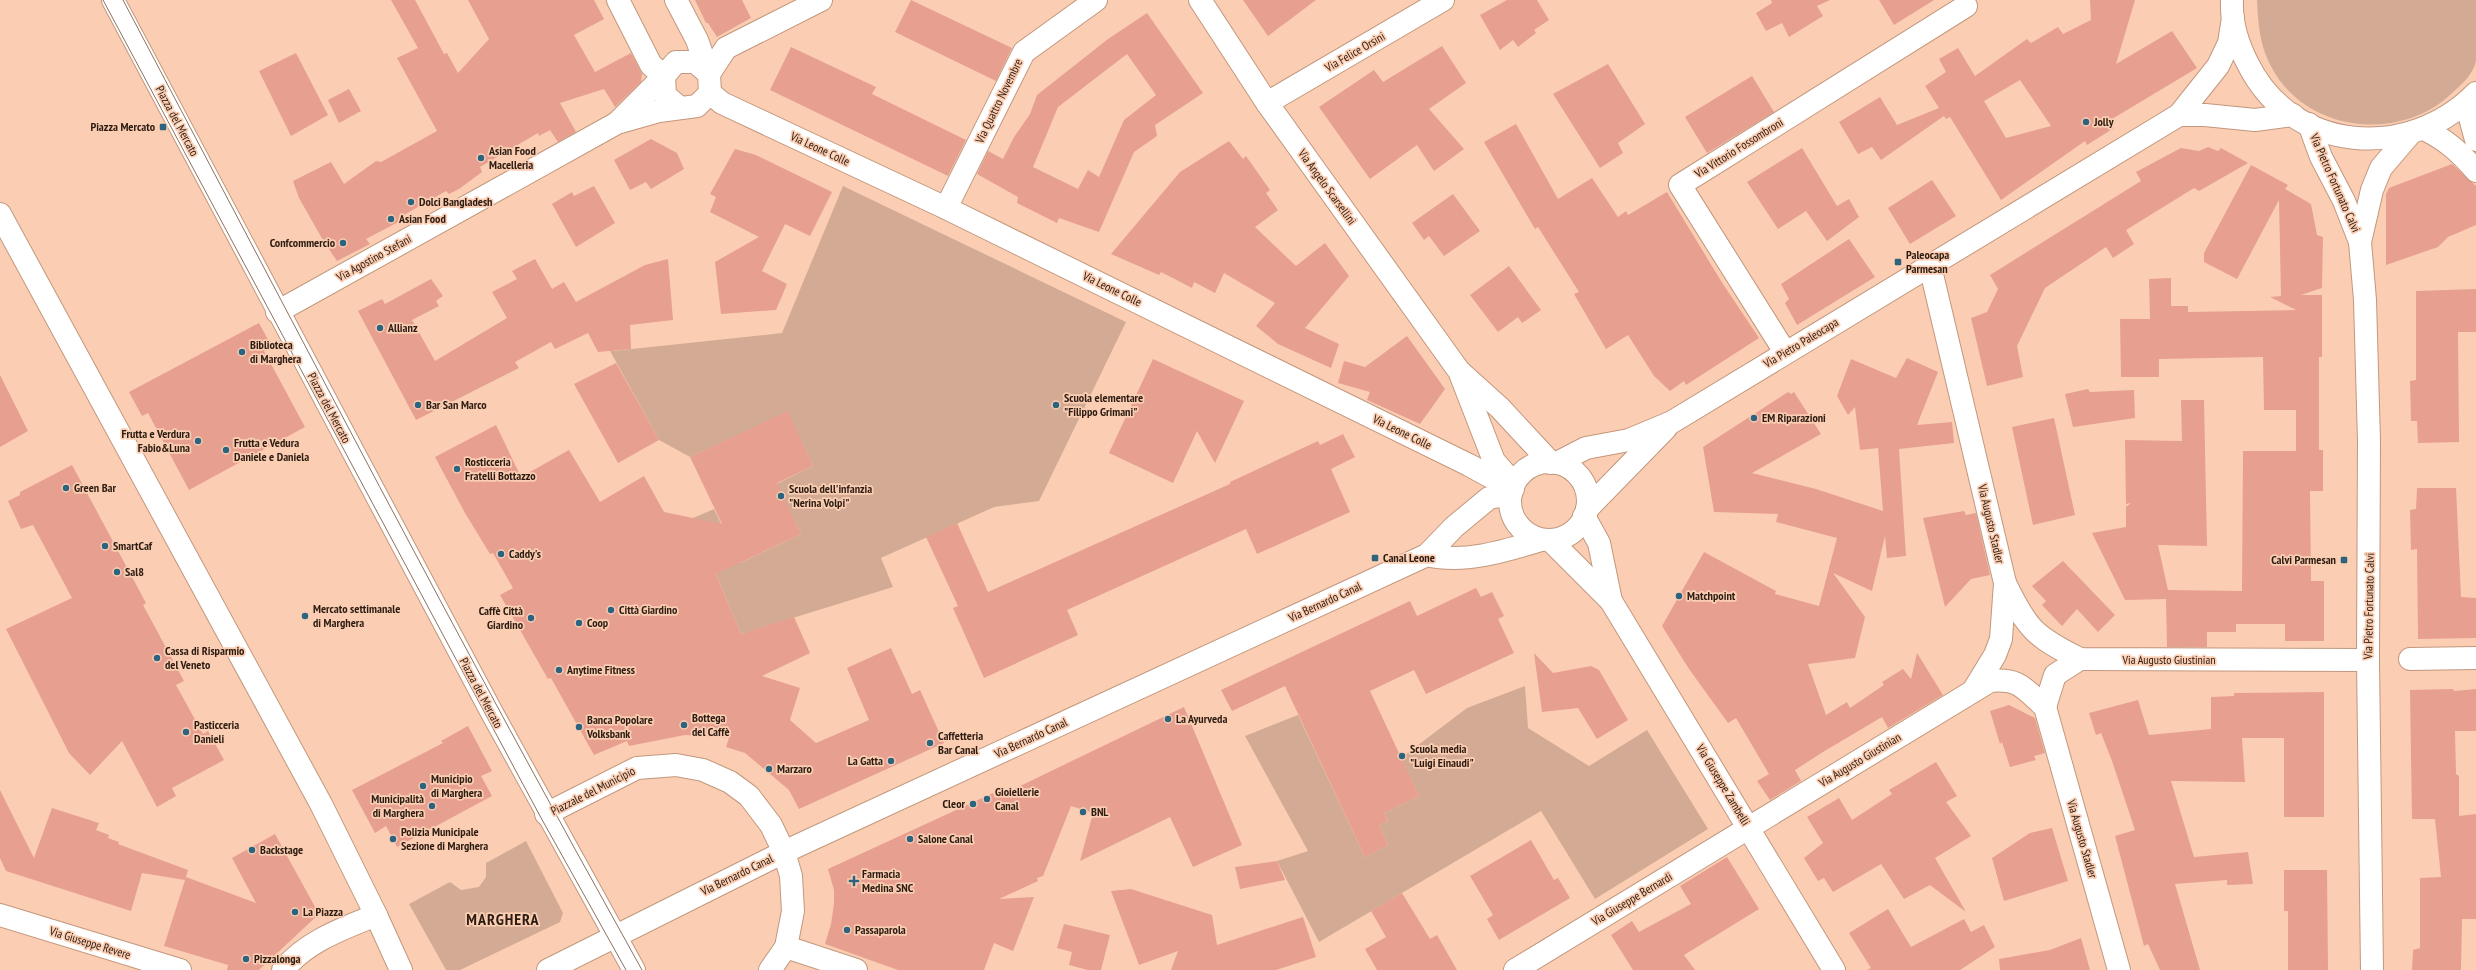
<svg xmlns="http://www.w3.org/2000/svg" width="2476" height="970" viewBox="0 0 2476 970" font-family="'PT Sans Narrow',sans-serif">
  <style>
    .green { fill: #d3ab94 }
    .building { fill: #e79f90; fill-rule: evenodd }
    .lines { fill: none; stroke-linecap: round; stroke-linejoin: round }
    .minor-casing { stroke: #c2977d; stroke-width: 24 }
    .minor { stroke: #fff; stroke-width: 22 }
    .tram { stroke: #8e705e; stroke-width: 1 }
    .poi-dot { fill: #2c637e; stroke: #fbceb3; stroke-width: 1.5 }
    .labels { text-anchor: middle; stroke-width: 3.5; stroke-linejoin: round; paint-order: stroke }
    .street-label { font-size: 12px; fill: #2b1b11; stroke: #fbceb3 }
    .poi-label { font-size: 12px; font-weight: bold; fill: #2b1b11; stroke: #fbceb3; text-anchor: start }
    .district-label { font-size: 16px; font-weight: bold; letter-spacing: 1px; fill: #2b1b11; stroke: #fbceb3 }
  </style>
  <rect width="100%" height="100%" fill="#fbceb3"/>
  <!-- green -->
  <g class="green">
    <path d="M2257,0H2476C2476,19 2476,42 2476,61C2473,75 2461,85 2451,94C2400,142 2309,133 2273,70C2260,48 2258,25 2257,0Z"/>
    <polygon points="843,186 1126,322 1039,501 994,507 881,558 893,587 741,634 693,518 714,509 740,563 801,534 790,511 779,516 766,489 813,466 788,412 690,457 659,440 609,349 613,351 782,333"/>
    <polygon points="1525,686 1528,728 1589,766 1647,730 1708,829 1595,899 1541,811 1319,942 1277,861 1308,851 1245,736 1298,715 1365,857 1388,845 1379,825 1388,821 1384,813 1419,796 1401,758 1467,708"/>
    <polygon points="526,841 563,913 560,922 460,970 446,970 409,904 450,882 461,890 479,887 486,877 486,863"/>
  </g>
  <!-- building -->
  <g class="building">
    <polygon points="391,0 415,0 444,54 447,53 458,73 489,39 468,0 594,0 604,19 574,35 595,72 631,53 642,74 641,82 615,107 604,89 560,103 576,132 558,142 550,130 539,136 538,133 480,167 482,172 459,189 449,194 446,191 404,215 406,218 366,239 370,244 337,261 324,242 299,198 293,181 331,162 344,184 376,161 381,162 437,131 397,58 418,48"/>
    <polygon points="695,0 742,0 751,18 717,37 708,23 706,23"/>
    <polygon points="911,0 1012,48 996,81 895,32"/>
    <polygon points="1243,0 1316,0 1268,36"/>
    <polygon points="1507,0 1537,0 1549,20 1534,30 1536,33 1518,47 1513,40 1500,50 1480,15"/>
    <polygon points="1771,0 1830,0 1817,6 1823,16 1789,37 1782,23 1766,31 1756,13 1772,3"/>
    <polygon points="1879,0 1934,0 1894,25"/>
    <path d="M2090,0H2135L2116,64L2172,31L2197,68L2107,122L2114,128L2087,145L2085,141L2001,200L1950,117L1946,119L1944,116L1881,160L1872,147L1858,154L1839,122L1880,97L1897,125L1939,108L1925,86L1946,72L1939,59L1958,48L1975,76L2027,39L2031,43L2058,27L2063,34L2091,20ZM2020,80L2051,126L2006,138L1984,101Z"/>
    <path d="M1147,13L1203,93L1155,125L1157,136L1134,152L1099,232L1059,218L1057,223L1017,203L1018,197L977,174L988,151L1003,159L1014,137L1030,114L1037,95L1108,39ZM1127,54L1156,95L1124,120L1099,177L1088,170L1078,189L1033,167L1058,107Z"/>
    <polygon points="1442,46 1466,83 1429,109 1464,149 1434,171 1417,145 1370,179 1319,107 1374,70 1383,82"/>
    <polygon points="791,47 876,87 872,94 966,140 948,176 770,90"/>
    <polygon points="296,53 328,115 291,136 259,71"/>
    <polygon points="1608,64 1645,124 1618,143 1623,153 1600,168 1553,94"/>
    <polygon points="1752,76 1774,112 1707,153 1685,117"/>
    <polygon points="349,89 361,111 339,123 328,100"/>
    <polygon points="1516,124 1558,199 1592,178 1618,217 1626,211 1628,215 1667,192 1721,281 1759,338 1686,385 1684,381 1670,391 1654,376 1628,335 1606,349 1574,294 1579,292 1538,227 1535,229 1484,142"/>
    <polygon points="651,139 677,153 684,169 651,189 646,182 630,190 614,160"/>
    <polygon points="1229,141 1243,159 1246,156 1270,190 1266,193 1278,210 1255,227 1296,266 1325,243 1349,276 1305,328 1339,344 1331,368 1278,344 1256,326 1275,303 1224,273 1215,293 1194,282 1192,288 1161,272 1159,275 1111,254 1180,172"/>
    <polygon points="2208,147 2218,151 2221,148 2248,163 2199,191 2194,188 2126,230 2134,244 2113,258 2106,247 2045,288 2017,346 2023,377 1987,386 1971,318 1987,312 1998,289 1990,275 2141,181 2136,172 2181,148 2199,151"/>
    <polygon points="1802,148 1837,206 1849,199 1859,217 1827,241 1806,211 1778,229 1747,182"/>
    <polygon points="735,149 756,155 832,192 810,236 785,224 762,271 787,284 776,310 721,314 715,262 759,237 710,212 716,197 710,194"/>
    <polygon points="2452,164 2476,186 2476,225 2448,237 2438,247 2386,265 2386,194 2389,188"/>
    <polygon points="2251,165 2288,185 2285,189 2311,204 2317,235 2323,237 2322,288 2301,295 2322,295 2322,357 2319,357 2319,450 2323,450 2323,491 2310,491 2311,581 2324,581 2324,641 2285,641 2285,624 2236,624 2236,632 2207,632 2207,647 2167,647 2166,599 2125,600 2092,533 2126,527 2126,507 2131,503 2126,504 2125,440 2182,441 2181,400 2204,400 2207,546 2158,545 2168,590 2242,591 2243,451 2296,451 2296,410 2264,410 2263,357 2159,359 2159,377 2121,377 2120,319 2150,319 2149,279 2171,278 2171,306 2188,306 2188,312 2296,310 2270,297 2281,296 2279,200 2237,279 2204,262 2204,253"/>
    <polygon points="1932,180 1956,216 1910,244 1888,208"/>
    <polygon points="594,186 615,223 576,247 552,204 572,192 574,196"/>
    <polygon points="1453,194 1480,231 1444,256 1429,236 1424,240 1412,223"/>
    <polygon points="1849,239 1875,277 1797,325 1785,303 1789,299 1781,284"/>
    <polygon points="535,259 552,289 564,282 576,302 645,265 668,259 673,320 630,325 631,349 598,352 588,333 555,349 551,342 515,362 519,368 416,420 358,311 382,299 385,304 431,279 443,296 436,301 439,306 412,320 435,361 507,318 492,292 517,279 512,271"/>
    <polygon points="1509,266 1541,310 1522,323 1518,317 1498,332 1470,295"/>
    <polygon points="2476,289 2476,332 2458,332 2459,442 2418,443 2417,421 2411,421 2410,381 2416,380 2416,291"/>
    <polygon points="259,323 272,347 264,351 305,427 189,490 148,413 142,416 129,392"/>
    <polygon points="1407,336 1445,389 1420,424 1367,400 1370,392 1338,383 1344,361 1365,367"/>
    <polygon points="1907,358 1938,372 1917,425 1952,422 1954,443 1899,449 1906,556 1887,558 1885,536 1872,591 1833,573 1865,617 1855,658 1808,664 1826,715 1847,702 1850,708 1884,685 1882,682 1903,669 1911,679 1917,653 1943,695 1888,728 1882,717 1823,752 1795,770 1801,781 1770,800 1757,781 1769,774 1736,718 1728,723 1689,669 1662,626 1704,552 1776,591 1775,594 1819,606 1837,538 1776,522 1778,514 1714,512 1703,447 1788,392 1791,394 1794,392 1821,434 1752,473 1816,489 1883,511 1878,448 1860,450 1855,407 1848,415 1837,396 1851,359 1896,378"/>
    <polygon points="1153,359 1244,401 1215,463 1197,431 1173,483 1109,453"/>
    <polygon points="616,363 659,440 618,463 574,384"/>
    <polygon points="0,375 28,431 0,447"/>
    <polygon points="2088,389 2090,392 2134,390 2135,418 2073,427 2065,394"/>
    <polygon points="788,411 813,466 777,483 801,534 716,574 741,634 794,617 810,653 762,676 800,688 790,720 816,743 869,720 847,668 891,648 912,694 920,690 944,743 799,809 789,790 745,753 726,747 729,738 685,735 629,746 627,741 594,755 551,678 548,679 500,595 513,588 493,553 490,554 465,513 435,457 496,425 521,477 569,450 600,502 644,476 664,512 722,524 690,457"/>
    <polygon points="2054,418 2075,515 2033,525 2012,427"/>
    <polygon points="1343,434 1355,457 1331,469 1350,512 1257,554 1246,529 1067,610 1078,635 984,678 953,608 958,606 926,537 957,523 988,592 1230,484 1230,482 1318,441 1320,445"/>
    <polygon points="72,465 146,603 143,605 184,681 176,685 203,734 208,731 224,760 172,788 176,796 157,807 122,741 90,775 69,753 6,629 72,598 33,525 21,529 8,501 20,495 20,492"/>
    <polygon points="2417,488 2456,488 2461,597 2476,598 2476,638 2418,639 2417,549 2411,550 2410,510 2416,509"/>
    <polygon points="1964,511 1966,515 1976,513 1990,575 1971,579 1945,607 1923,518"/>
    <polygon points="2063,561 2115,615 2098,632 2077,609 2062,626 2042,605 2046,601 2032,586"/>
    <polygon points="1476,588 1481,597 1492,592 1504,616 1498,619 1514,653 1426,694 1414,670 1370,691 1419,796 1384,813 1388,821 1379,825 1388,845 1365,857 1285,686 1232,711 1221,690 1410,601 1417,616"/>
    <polygon points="1534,653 1553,673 1591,666 1599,670 1628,720 1597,739 1578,708 1542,712"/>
    <polygon points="2453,689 2454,691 2476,689 2476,731 2455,731 2456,774 2459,776 2459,816 2476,814 2476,919 2462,919 2461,970 2412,970 2413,950 2420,948 2420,878 2441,877 2435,819 2412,819 2410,690"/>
    <polygon points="2324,692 2324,817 2284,817 2284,738 2242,738 2245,782 2171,781 2194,857 2248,852 2253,884 2227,885 2227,880 2175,884 2200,970 2160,970 2148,944 2144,946 2115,836 2135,830 2112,761 2101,733 2096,735 2089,713 2138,700 2149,735 2211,729 2211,697 2234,696 2234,693"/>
    <polygon points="2009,705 2035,718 2045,753 2034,756 2036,760 2010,767 2002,742 2000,744 1990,711"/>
    <polygon points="1184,707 1242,845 1193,867 1170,817 1080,861 1093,813 1071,806 1043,876 1037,878 1038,881 999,899 1034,897 1013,951 994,943 984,970 898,970 825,944 831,924 834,904 834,890 828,869 993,793 995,798"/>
    <polygon points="468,726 492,771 481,776 492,796 397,847 386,826 375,833 352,790 443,743 441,741"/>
    <polygon points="1936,762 1957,796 1946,802 1971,836 1935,858 1966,912 1930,885 1904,899 1881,864 1833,892 1824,878 1818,881 1804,858 1823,843 1807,817 1839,798 1852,820 1892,794 1889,790"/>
    <polygon points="0,790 34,858 52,808 99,823 96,830 109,835 108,838 119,842 118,844 188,870 185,880 142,873 131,911 6,871 0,858"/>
    <polygon points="2052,828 2068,881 2004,901 1992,858 2030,833"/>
    <polygon points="275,834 319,914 259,970 227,970 228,965 164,946 186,877 256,903 232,858"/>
    <polygon points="1531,840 1554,880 1558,878 1570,898 1499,940 1487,919 1493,915 1470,876"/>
    <polygon points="1727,857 1759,909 1684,955 1695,970 1633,970 1611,935 1632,921 1639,932 1691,904 1680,886"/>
    <polygon points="1277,861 1285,880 1240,889 1235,867"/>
    <polygon points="2284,870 2327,870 2328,970 2288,970 2288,911 2284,911"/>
    <polygon points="1131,889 1212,915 1217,945 1303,917 1316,957 1276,970 1171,970 1178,951 1139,965 1111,891"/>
    <polygon points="1402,893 1430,939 1437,935 1457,970 1377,970 1365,949 1386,937 1371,911"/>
    <polygon points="1888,909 1911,947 1964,919 1971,932 1984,925 1995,947 1960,970 1867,970 1871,968 1849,933"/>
    <polygon points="1064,924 1110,935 1101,970 1088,970 1069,965 1072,952 1057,948"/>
    <polygon points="2081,938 2090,970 2000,970 1999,959 2050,950"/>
  </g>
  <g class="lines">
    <defs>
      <g id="minor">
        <polyline points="113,0 491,711 634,970"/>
        <polyline points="618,0 651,65 664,76 618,122"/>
        <polyline points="676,0 697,40 709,74"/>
        <polyline points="1200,0 1267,103 1459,371 1500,408 1551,463"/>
        <path d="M2232,0C2231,22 2238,45 2248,64C2293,154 2409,161 2476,93"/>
        <polyline points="709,74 726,48 821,0"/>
        <polyline points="710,93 722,103 946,208 1469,465 1513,489"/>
        <polyline points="1267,103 1443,0"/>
        <polyline points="2466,103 2476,140"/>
        <polyline points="2179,115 2205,115 2255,120 2293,115"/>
        <polyline points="2309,124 2321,157 2344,201 2360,242 2365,300 2369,441 2368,660 2372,970"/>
        <path d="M2424,129C2446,140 2460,152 2476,171"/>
        <polyline points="946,208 1024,52 1096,0"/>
        <polyline points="0,214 321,804 376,915 401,970"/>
        <polyline points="2360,242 2372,190 2381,168 2410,134"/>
        <polyline points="1930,266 2005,583 2001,639 1995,655 1973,691"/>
        <polyline points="277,312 617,123 659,111 697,106 710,93 709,74 695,62 676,62 664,76 665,95 679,107"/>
        <polyline points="1785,352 1680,185 1966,6"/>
        <polyline points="1461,376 1494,461 1514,484"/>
        <circle cx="1549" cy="501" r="39"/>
        <polyline points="1557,463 1586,448 1629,440 1672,422 2179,115 2218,66 2229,43 2233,18"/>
        <polyline points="1587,509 1666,428"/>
        <polyline points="1584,516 1599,543 1611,601"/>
        <polyline points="1550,540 1611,601 1834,970"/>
        <path d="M1427,555C1464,564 1505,551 1541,540"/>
        <path d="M2005,583C2027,629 2035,637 2080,659L2368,660"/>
        <polyline points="2410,659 2476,658"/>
        <polyline points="2045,707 2055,675 2080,659"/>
        <polyline points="546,814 637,768 676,765 703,770 730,782 749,796 771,825 784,852 791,876 793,911 786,947 770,970"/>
        <polyline points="0,915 180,970"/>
        <polyline points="786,947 856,970"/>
        <path d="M283,970C307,941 342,929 376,915"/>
        <polyline points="548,970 784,852 1427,555 1454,527 1489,498 1511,494"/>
        <path d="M1515,970L1990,681C2020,678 2024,689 2045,707L2119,970"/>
      </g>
    </defs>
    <!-- minor casing -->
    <use href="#minor" class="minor-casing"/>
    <!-- minor -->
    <use href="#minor" class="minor"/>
    <!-- tram -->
    <g class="tram">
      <polyline points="103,0 540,816 626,970"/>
      <path d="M123,0C294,324 463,650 642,970"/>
    </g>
  </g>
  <!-- markers -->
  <g class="poi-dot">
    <circle cx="2086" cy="122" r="4"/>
    <rect x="159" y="123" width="8" height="8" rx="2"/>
    <circle cx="481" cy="158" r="4"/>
    <circle cx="411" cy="202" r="4"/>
    <circle cx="391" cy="219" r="4"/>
    <circle cx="343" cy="243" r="4"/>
    <rect x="1894" y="258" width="8" height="8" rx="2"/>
    <circle cx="380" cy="328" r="4"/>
    <circle cx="242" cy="352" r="4"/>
    <circle cx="418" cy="405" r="4"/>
    <circle cx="1056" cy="405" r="4"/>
    <circle cx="1754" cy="418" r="4"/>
    <circle cx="198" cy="441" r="4"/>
    <circle cx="226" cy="450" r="4"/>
    <circle cx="457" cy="469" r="4"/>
    <circle cx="66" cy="488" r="4"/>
    <circle cx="781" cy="496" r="4"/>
    <circle cx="105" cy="546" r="4"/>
    <circle cx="501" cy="554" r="4"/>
    <rect x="1371" y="554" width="8" height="8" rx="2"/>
    <rect x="2340" y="556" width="8" height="8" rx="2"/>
    <circle cx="117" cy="572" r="4"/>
    <circle cx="1679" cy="596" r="4"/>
    <circle cx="611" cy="610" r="4"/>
    <circle cx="305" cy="616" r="4"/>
    <circle cx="531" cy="618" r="4"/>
    <circle cx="579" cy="623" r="4"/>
    <circle cx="157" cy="658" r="4"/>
    <circle cx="559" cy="670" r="4"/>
    <circle cx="1168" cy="719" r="4"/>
    <circle cx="684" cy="725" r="4"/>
    <circle cx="579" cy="727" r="4"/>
    <circle cx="186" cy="732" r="4"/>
    <circle cx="930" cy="743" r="4"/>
    <circle cx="1402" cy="756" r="4"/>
    <circle cx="891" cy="761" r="4"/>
    <circle cx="769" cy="769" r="4"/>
    <circle cx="423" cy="786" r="4"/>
    <circle cx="987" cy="799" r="4"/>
    <circle cx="973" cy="804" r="4"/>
    <circle cx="432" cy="806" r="4"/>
    <circle cx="1083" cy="812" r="4"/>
    <circle cx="393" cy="839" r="4"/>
    <circle cx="910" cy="839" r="4"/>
    <circle cx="252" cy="850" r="4"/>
    <path d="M852 875h4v4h4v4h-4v4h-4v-4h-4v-4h4z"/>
    <circle cx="295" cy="912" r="4"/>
    <circle cx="847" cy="930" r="4"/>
    <circle cx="246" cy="959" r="4"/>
  </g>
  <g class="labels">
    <!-- street labels -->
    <g class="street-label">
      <text transform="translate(1355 52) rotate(-30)" y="4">Via Felice Orsini</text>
      <text transform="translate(999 101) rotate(-64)" y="4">Via Quattro Novembre</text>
      <text transform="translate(177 121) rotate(62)" y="4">Piazza del Mercato</text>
      <text transform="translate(1739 148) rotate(-32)" y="4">Via Vittorio Fossombroni</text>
      <text transform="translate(820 149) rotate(25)" y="4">Via Leone Colle</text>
      <text transform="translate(2335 183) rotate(66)" y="4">Via Pietro Fortunato Calvi</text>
      <text transform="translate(1327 187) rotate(54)" y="4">Via Angelo Scarsellini</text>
      <text transform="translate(374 258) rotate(-29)" y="4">Via Agostino Stefani</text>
      <text transform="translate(1112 289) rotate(26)" y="4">Via Leone Colle</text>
      <text transform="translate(1801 343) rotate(-31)" y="4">Via Pietro Paleocapa</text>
      <text transform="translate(329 408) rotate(62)" y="4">Piazza del Mercato</text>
      <text transform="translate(1402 432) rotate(26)" y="4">Via Leone Colle</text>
      <text transform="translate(1991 524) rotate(77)" y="4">Via Augusto Stadler</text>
      <text transform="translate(1325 602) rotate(-25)" y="4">Via Bernardo Canal</text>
      <text transform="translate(2369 606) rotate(-89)" y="4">Via Pietro Fortunato Calvi</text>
      <text x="2169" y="664">Via Augusto Giustinian</text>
      <text transform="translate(481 693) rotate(62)" y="4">Piazza del Mercato</text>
      <text transform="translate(1031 738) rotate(-25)" y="4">Via Bernardo Canal</text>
      <text transform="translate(1860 760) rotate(-31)" y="4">Via Augusto Giustinian</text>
      <text transform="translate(1723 785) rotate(59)" y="4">Via Giuseppe Zambelli</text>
      <text transform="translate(593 791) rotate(-27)" y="4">Piazzale del Municipio</text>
      <text transform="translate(2082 839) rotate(74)" y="4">Via Augusto Stadler</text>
      <text transform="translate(737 875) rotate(-26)" y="4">Via Bernardo Canal</text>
      <text transform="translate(1632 899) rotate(-31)" y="4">Via Giuseppe Bernardi</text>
      <text transform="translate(90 943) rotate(17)" y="4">Via Giuseppe Revere</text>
    </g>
    <!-- poi labels -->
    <g class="poi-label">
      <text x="2094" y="126">Jolly</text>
      <text x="155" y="131" text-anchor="end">Piazza Mercato</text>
      <text x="489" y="155">Asian Food<tspan x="489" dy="14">Macelleria</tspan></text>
      <text x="419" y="206">Dolci Bangladesh</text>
      <text x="399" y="223">Asian Food</text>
      <text x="335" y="247" text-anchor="end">Confcommercio</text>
      <text x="1906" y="259">Paleocapa<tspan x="1906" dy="14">Parmesan</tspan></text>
      <text x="388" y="332">Allianz</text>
      <text x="250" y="349">Biblioteca<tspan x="250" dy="14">di Marghera</tspan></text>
      <text x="1064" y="402">Scuola elementare<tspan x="1064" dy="14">"Filippo Grimani"</tspan></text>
      <text x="426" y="409">Bar San Marco</text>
      <text x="1762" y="422">EM Riparazioni</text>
      <text x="190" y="438" text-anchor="end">Frutta e Verdura<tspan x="190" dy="14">Fabio&amp;Luna</tspan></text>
      <text x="234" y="447">Frutta e Vedura<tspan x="234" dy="14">Daniele e Daniela</tspan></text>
      <text x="465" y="466">Rosticceria<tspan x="465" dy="14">Fratelli Bottazzo</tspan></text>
      <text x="74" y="492">Green Bar</text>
      <text x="789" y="493">Scuola dell'infanzia<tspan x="789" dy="14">"Nerina Volpi"</tspan></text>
      <text x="113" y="550">SmartCaf</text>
      <text x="509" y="558">Caddy's</text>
      <text x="1383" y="562">Canal Leone</text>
      <text x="2336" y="564" text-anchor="end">Calvi Parmesan</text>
      <text x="125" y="576">Sal8</text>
      <text x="1687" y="600">Matchpoint</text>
      <text x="313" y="613">Mercato settimanale<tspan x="313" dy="14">di Marghera</tspan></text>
      <text x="619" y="614">Città Giardino</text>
      <text x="523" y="615" text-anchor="end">Caffè Città<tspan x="523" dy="14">Giardino</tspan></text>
      <text x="587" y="627">Coop</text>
      <text x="165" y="655">Cassa di Risparmio<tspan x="165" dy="14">del Veneto</tspan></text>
      <text x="567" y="674">Anytime Fitness</text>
      <text x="692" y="722">Bottega<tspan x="692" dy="14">del Caffè</tspan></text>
      <text x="1176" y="723">La Ayurveda</text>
      <text x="587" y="724">Banca Popolare<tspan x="587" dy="14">Volksbank</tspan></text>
      <text x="194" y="729">Pasticceria<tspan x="194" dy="14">Danieli</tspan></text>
      <text x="938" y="740">Caffetteria<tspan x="938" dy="14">Bar Canal</tspan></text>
      <text x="1410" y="753">Scuola media<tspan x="1410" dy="14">"Luigi Einaudi"</tspan></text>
      <text x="883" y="765" text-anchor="end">La Gatta</text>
      <text x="777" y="773">Marzaro</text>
      <text x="431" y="783">Municipio<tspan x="431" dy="14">di Marghera</tspan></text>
      <text x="995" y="796">Gioiellerie<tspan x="995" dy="14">Canal</tspan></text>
      <text x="424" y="803" text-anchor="end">Municipalità<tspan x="424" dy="14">di Marghera</tspan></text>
      <text x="965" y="808" text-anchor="end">Cleor</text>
      <text x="1091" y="816">BNL</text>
      <text x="401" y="836">Polizia Municipale<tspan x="401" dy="14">Sezione di Marghera</tspan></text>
      <text x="918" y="843">Salone Canal</text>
      <text x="260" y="854">Backstage</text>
      <text x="862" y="878">Farmacia<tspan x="862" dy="14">Medina SNC</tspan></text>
      <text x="303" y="916">La Piazza</text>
      <text x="855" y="934">Passaparola</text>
      <text x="254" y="963">Pizzalonga</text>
    </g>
    <!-- district labels -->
    <g class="district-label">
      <text x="503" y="925">MARGHERA</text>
    </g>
  </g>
</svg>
